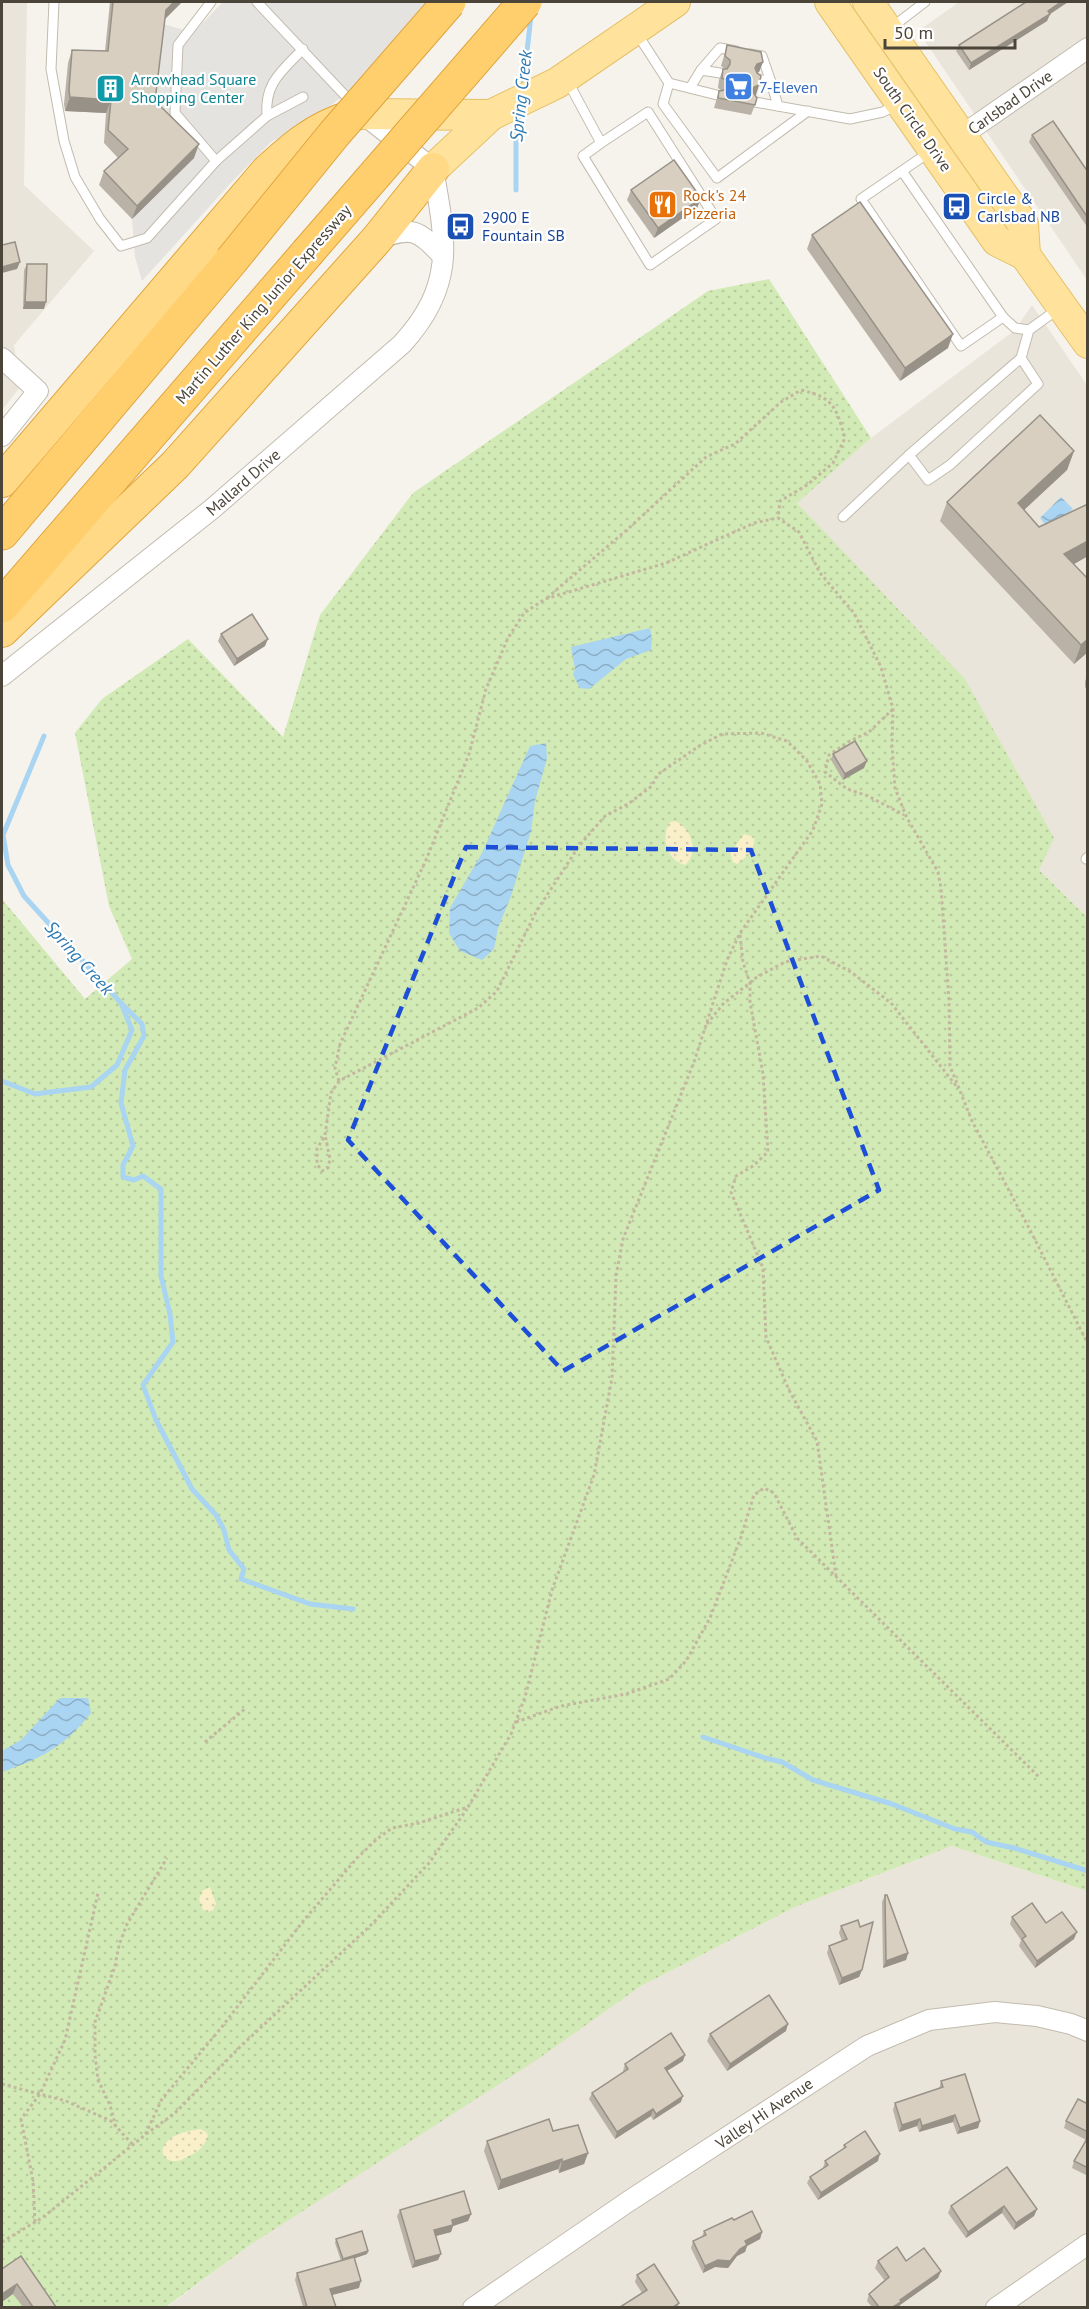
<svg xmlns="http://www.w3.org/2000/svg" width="1089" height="2309" viewBox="0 0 1089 2309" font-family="'PT Sans',sans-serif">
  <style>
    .residential { fill: #eae5da }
    .grass { fill: url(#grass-dots) }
    .sand { fill: url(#sand-dots) }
    .parking { fill: #e5e3e0 }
    .water { fill: url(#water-waves) }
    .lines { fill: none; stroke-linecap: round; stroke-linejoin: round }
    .stream { stroke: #a9d4f2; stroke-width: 5 }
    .service-casing { stroke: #c2bbae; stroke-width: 11 }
    .minor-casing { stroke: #c2bbae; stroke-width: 22 }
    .primary-casing { stroke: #e6c16a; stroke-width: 32 }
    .trunk-casing { stroke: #e0a43c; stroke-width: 34 }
    .motorway-casing { stroke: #e0a43c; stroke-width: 35 }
    .path { stroke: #c4b79f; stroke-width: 3; stroke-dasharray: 3 3; stroke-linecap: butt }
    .service { stroke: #fff; stroke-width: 9 }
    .minor { stroke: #fff; stroke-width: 20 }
    .primary { stroke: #ffe39c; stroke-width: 30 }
    .trunk { stroke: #ffd985; stroke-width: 32 }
    .motorway { stroke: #ffcf6e; stroke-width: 33 }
    .motorway-bridge-casing { stroke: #e0a43c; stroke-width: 35; stroke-linecap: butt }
    .motorway-bridge { stroke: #ffcf6e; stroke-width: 33 }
    .wall { fill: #bab2a6 }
    .shaded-wall { fill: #979187 }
    .building { fill: #d8cfc1; stroke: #979187; stroke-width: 1.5 }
    .marked { fill: none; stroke: #1d4ed8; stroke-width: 4.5; stroke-dasharray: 12 8; stroke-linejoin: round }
    .labels { text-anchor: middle; stroke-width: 4.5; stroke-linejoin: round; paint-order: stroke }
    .culture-label { font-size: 16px; fill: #0d838f; stroke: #fff; text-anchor: start }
    .shop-label { font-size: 16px; fill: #366cbe; stroke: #fff; text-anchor: start }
    .street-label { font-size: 16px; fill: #4b4439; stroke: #fff }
    .food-label { font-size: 16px; fill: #c56008; stroke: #fff; text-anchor: start }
    .transit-label { font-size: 16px; fill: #164399; stroke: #fff; text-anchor: start }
    .water-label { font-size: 18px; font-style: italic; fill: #2e7ab2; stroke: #fff }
  </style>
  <defs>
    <pattern id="grass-dots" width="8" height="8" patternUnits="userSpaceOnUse" patternTransform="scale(1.5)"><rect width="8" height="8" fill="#d2eab5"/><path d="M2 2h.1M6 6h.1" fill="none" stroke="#b6ca9c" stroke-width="1.8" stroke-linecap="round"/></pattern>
    <pattern id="sand-dots" width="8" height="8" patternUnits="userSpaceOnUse" patternTransform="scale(1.5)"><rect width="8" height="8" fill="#f9efc9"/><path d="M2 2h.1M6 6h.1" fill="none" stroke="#d7cead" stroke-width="1.8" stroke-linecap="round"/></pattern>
    <pattern id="water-waves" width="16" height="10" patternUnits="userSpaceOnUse" patternTransform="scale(1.5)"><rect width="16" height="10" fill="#a9d4f2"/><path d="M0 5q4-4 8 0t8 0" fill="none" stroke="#8caec5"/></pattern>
  </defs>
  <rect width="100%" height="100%" fill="#f6f3ec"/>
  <!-- residential -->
  <g class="residential">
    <polygon points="2,2 27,2 24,185 94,251 14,345 20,387 2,410"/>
    <polygon points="959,2 1087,2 1087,280 918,31"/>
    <polygon points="1032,305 1087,385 1087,917 1039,870 797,502 871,438 1015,330"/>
    <polygon points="952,1846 1087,1891 1087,2307 166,2308 250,2245 641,1986 795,1907"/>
  </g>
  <!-- grass -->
  <polygon class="grass" points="769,279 871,438 797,503 965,679 1054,838 1039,870 1087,917 1087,1891 952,1846 795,1907 641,1986 538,2059 250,2245 166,2307 2,2307 2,899 85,999 132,959 109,906 75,733 102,699 188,639 283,737 320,615 413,493 708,291"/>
  <!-- sand -->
  <g class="sand">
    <path d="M675,821C691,827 700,853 685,865C667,861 660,837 670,822Z"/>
    <path d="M744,834L754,837C756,848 746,858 737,864L733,862L730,853Z"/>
    <polygon points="210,1887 216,1904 213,1910 208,1912 203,1910 199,1899 202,1891"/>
    <path d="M201,2129L206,2132L208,2136C205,2145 199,2152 189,2156C185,2158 181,2161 176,2161C165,2162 158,2152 166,2143C172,2134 191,2130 201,2129Z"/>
  </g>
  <!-- parking -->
  <polygon class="parking" points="223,2 426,2 352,88 322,113 271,142 229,185 142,281 135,257 132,219 193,158 150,115 161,23 193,33"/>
  <!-- water -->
  <g class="water">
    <polygon points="1061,497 1073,509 1049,529 1040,518"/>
    <polygon points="650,628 652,639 651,650 626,659 589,689 580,688 573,675 575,669 571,647"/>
    <polygon points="546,743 547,758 535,801 531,831 511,896 498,928 494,949 482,960 460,951 449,933 450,908 482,853 530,746"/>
    <path d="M60,1698H88L91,1713C64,1747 42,1758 2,1772V1751L21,1740Z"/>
  </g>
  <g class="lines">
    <!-- stream -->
    <g class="stream">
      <polyline points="523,87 531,16"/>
      <polyline points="516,190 516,139 520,111"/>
      <polyline points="121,1003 142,1024 144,1036 125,1070 121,1103 133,1146 123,1165 123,1177 134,1180 143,1176 161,1189 161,1276 170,1314 173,1342 143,1385 156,1420 192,1489 216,1515 224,1530 229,1550 244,1569 241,1579 310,1604 353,1609"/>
      <polyline points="2,1081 35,1094 91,1087 117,1065 132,1030 121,1003 24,896 8,865 3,835 44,736"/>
      <polyline points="703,1737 765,1758 782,1762 813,1780 892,1804 955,1829 972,1832 986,1842 1014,1848 1088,1871"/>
    </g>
    <defs>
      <g id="service">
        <polyline points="54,2 51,69 64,141 75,177 100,219 121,246 147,238 216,161 267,116 303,97"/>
        <polyline points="211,2 178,45 175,113 216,161"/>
        <polyline points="257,2 354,105"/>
        <polyline points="891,28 925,2"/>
        <polyline points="636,32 669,83 717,95"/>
        <polyline points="750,54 762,56 771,82 758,79"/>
        <polyline points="701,70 720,73"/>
        <polyline points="567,80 601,143 583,156 650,265 716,219 648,112 601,143"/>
        <polyline points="771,82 778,106"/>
        <polyline points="669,83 663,104 717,178 808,111"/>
        <polyline points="690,88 701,70 720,48 736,51"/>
        <polyline points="755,102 850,119 883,112 896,105"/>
        <path d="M267,116C264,83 282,71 303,49"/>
        <polyline points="931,151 861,199 961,346 1003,317 1015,328 1029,330"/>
        <polyline points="902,171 1003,317"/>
        <polyline points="909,455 928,480 950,465 1038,384 1021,358 1029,330 1058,309"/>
        <polyline points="843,517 909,455 1021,358"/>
        <polyline points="1086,859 1088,857"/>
      </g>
      <g id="minor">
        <polyline points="961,136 1088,48"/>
        <path d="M378,238C415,227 416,229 443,256"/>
        <polyline points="2,358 38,391 2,436"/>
        <path d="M2,676L212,509L402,344C456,285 446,241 433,169L363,114"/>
        <polyline points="473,2308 629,2201 867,2046 929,2020 995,2012 1037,2016 1071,2024 1088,2031"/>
        <polyline points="996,2308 1088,2244"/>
      </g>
      <g id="primary">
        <polyline points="830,2 997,241 1025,255 1088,343"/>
        <polyline points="868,2 1023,224 1025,255"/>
        <polyline points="363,114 491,115"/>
        <polyline points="433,169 491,115 557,83 675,2"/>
      </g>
      <g id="trunk">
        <path d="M2,481L267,171C293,147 315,128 350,117"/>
        <polyline points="2,631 175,465 377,239 433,169"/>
      </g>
      <g id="motorway">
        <polyline points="2,533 231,261"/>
        <polyline points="2,606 307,253"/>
      </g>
    </defs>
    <!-- service casing -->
    <use href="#service" class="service-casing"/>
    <!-- minor casing -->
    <use href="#minor" class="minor-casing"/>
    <!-- primary casing -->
    <use href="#primary" class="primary-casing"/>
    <!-- trunk casing -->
    <use href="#trunk" class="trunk-casing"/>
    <!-- motorway casing -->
    <use href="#motorway" class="motorway-casing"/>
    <!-- path -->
    <g class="path">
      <path d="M547,598L629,528L706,457L735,444L781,402L801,390C835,398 836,408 845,438L833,463L807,485L780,501L778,518"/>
      <polyline points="893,709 869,732 848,742 829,755 825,772 847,789 868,796 904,815"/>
      <polyline points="740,935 743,962 750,983 750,1002 763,1074 768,1152 753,1166 736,1176 731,1192 763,1268 766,1337 789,1390 817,1441 836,1576"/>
      <polyline points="707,1024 723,1004 757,977 785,962 821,956 851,972 891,1003 957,1087"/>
      <polyline points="339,1081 335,1068 340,1044 426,860 469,754 486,689 508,638 524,613 545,599 666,563 754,523 778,518 799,532 820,573 854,613 881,667 893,709 892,745 895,788 906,816 938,872 941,888 949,1000 950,1066 972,1121 1029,1228 1088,1344"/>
      <polyline points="516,1722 561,1706 626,1694 669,1679 686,1661 710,1618 741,1537 754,1495 764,1488 774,1493 797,1538 1039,1777"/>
      <polyline points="205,1742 246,1708"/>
      <polyline points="2,2084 66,2101 111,2121 133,2145"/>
      <polyline points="116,2127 110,2105 98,2080 95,2055 95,2022 115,1966 119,1945 127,1924 167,1858"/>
      <polyline points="146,2134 174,2114 241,2046 372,1924 429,1863 467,1809"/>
      <polyline points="35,2222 33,2181 21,2119 40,2094 65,2040 98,1893"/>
      <polyline points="2,2242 42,2218 145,2135 162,2099 221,2028 304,1920 357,1858 377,1839 392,1828 419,1823 468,1807 511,1734 525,1697 552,1590 594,1475 612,1378 616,1276 623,1239 694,1062 727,960 740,933 813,830 822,804 820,784 807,761 787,741 761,733 722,734 699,746 657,775 652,786 628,804 605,816 579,846 536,912 497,991 478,1008 339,1081 331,1093 325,1135 317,1149 317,1164 322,1171 328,1168 330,1159 325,1135"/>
    </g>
    <!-- service -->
    <use href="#service" class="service"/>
    <!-- minor -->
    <use href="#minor" class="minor"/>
    <!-- primary -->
    <use href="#primary" class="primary"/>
    <!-- trunk -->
    <use href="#trunk" class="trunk"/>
    <!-- motorway -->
    <use href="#motorway" class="motorway"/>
    <defs>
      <g id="motorway-bridge">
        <polyline points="307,253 525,2"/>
        <polyline points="231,261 335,133 449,2"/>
      </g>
    </defs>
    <!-- motorway-bridge casing -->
    <use href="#motorway-bridge" class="motorway-bridge-casing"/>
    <!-- motorway-bridge -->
    <use href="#motorway-bridge" class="motorway-bridge"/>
  </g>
  <!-- wall -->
  <g class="wall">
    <polygon points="110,2 182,2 165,19 155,101 194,158 132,219 99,185 104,171 118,158 104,143 106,113 65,111 64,104 68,63 72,50 105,51"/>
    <polygon points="1026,2 1068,2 1050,14 1047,21 969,70 956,51 959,45"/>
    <polygon points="727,45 763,62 759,72 757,73 759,85 755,96 755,105 751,115 714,108 719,91 722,91 718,88 719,80 723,69 725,69 721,66 724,56"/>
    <polygon points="1032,135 1088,172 1088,228 1029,142"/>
    <polygon points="631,190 701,198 697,208 654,238 627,200"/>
    <polygon points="812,235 948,348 900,381 807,249"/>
    <polygon points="27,264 44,309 23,309 24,270"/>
    <polygon points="1074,451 1067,470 1024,510 1039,527 1088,504 1088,556 1073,564 1088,579 1088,652 1074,664 940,521 947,502"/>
    <polygon points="221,634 265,646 234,666 218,641"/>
    <polygon points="1088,674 1088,692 1085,687 1085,681"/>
    <polygon points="833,754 864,768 843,780 831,760"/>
    <polygon points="885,1895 908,1953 906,1960 883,1968 882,1902"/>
    <polygon points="1012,1917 1046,1923 1074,1939 1035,1968 1019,1946 1021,1940 1010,1924"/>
    <polygon points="841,1926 862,1970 859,1977 839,1985 827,1953 829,1946 842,1941 839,1933"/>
    <polygon points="786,2031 727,2071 707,2041 710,2034"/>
    <polygon points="683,2061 667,2071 681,2102 653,2120 651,2116 615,2139 589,2099 592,2093 624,2072 623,2071 625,2064"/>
    <polygon points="941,2081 980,2121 978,2128 957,2134 953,2122 919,2132 917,2126 899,2132 893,2110 895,2103 939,2089"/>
    <polygon points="1088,2104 1088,2176 1072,2168 1074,2161 1086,2140 1064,2128 1066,2121"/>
    <polygon points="553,2131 588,2153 584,2164 559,2173 558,2169 498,2190 484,2151 487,2141"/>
    <polygon points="844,2145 878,2161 818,2200 807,2183 810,2177 823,2168 825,2161 843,2149"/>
    <polygon points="1007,2167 1037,2209 1034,2216 1014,2230 1002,2213 966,2238 948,2213 951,2206"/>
    <polygon points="400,2210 471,2214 468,2221 453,2226 451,2232 436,2236 438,2260 412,2268 397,2216"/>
    <polygon points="734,2220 762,2232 760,2239 747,2246 745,2252 737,2256 728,2268 715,2267 703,2273 691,2248 693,2241 702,2237 704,2231"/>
    <polygon points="336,2239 368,2251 367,2254 355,2258 359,2288 332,2295 336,2307 303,2307 295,2280 297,2273 341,2261 335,2243"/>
    <polygon points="878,2261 906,2261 941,2271 938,2278 900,2305 899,2307 872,2307 867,2301 869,2294 885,2281 875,2268"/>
    <polygon points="2,2269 56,2307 23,2307 13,2294"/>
    <polygon points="637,2275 679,2303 678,2307 620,2307 642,2293 635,2282"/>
  </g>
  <!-- shaded-wall -->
  <g class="shaded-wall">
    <polygon points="174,2 182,2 161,23 166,10"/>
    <polygon points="1061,2 1068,2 1050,14 1047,21 969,70 971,63"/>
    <polygon points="763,62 759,72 754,74 751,78 757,64"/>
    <polygon points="759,85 756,95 750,97 754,87"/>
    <polygon points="70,97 111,100 106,113 65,111"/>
    <polygon points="199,144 194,158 132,219 137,206"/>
    <polygon points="701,198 697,208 654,238 658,228"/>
    <polygon points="20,262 17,269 2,273 2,267"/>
    <polygon points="25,302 46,302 44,309 23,309"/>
    <polygon points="953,334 948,348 900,381 905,368"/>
    <polygon points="1074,451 1067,470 1011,522 1018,503"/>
    <polygon points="1088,541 1088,556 1057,574 1064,554"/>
    <polygon points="268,639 265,646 234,666 237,659"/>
    <polygon points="1088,639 1088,652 1074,664 1081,645"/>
    <polygon points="867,761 864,768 843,780 845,774"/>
    <polygon points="1077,1932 1074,1939 1035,1968 1037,1961"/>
    <polygon points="908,1953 906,1960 883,1968 886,1961"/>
    <polygon points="862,1970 859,1977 839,1985 842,1978"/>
    <polygon points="788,2024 786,2031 727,2071 730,2064"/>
    <polygon points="685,2055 683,2061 662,2074 665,2068"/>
    <polygon points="683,2096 681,2102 653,2120 656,2114"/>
    <polygon points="653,2109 651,2116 615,2139 617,2132"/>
    <polygon points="955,2115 953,2122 919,2132 922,2126"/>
    <polygon points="920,2119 917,2126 899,2132 902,2125"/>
    <polygon points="980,2121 978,2128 957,2134 960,2128"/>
    <polygon points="588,2153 584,2164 559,2173 562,2162"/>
    <polygon points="880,2154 878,2161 818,2200 821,2193"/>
    <polygon points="562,2159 558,2169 498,2190 501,2180"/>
    <polygon points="1004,2206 1002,2213 966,2238 968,2232"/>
    <polygon points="1037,2209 1034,2216 1014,2230 1016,2223"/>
    <polygon points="471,2214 468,2221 453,2226 451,2232 432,2237 434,2230 452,2220"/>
    <polygon points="762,2232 760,2239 747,2246 745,2252 737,2256 728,2268 715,2267 703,2273 705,2266 745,2241"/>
    <polygon points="368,2251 367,2254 341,2263 343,2259"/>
    <polygon points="441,2254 438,2260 412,2268 415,2261"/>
    <polygon points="941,2271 938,2278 900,2305 899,2307 893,2307 900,2300"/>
    <polygon points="361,2281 359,2288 328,2296 330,2289"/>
    <polygon points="17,2284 13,2294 2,2302 2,2294"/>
  </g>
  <!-- building -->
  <g class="building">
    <polygon points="113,2 174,2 166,10 155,101 199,144 137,206 104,171 128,149 108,130 111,100 70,97 69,90 72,50 108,51"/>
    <polygon points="1026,2 1061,2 1048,11 1050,14 971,63 959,45"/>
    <polygon points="727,45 761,52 763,62 757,64 755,68 757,73 761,76 759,85 754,87 752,91 757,98 755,105 718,98 719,91 725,90 727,86 726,80 722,78 723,69 727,69 730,64 730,60 725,56"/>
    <polygon points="1053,121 1088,172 1088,218 1032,135"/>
    <polygon points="674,160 701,198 658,228 631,190"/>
    <polygon points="860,202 953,334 905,368 812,235"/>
    <polygon points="15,242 20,262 2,267 2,245"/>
    <polygon points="27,264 47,264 46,302 25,302"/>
    <polygon points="1040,415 1074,451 1018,503 1039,527 1088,504 1088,541 1064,554 1088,579 1088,639 1081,645 947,502"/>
    <polygon points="252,614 268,639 237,659 221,634"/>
    <polygon points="855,741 867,761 845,774 833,754"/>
    <polygon points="885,1895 887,1895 908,1953 886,1961"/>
    <polygon points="1032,1903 1046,1923 1062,1912 1077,1932 1037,1961 1022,1939 1026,1936 1012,1917"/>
    <polygon points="858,1920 860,1927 873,1922 862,1970 842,1978 829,1946 847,1939 841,1926"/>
    <polygon points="769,1995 788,2024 730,2064 710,2034"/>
    <polygon points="671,2033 685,2055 665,2068 683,2096 656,2114 653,2109 617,2132 592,2093 628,2069 625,2064"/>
    <polygon points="965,2074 980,2121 960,2128 955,2115 922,2126 920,2119 902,2125 895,2103 943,2087 941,2081"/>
    <polygon points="1078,2099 1088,2104 1088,2132 1066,2121"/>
    <polygon points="549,2119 553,2131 578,2125 588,2153 562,2162 562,2159 501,2180 487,2141"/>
    <polygon points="865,2131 880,2154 821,2193 810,2177 828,2165 825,2161 846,2147 844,2145"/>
    <polygon points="1088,2137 1088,2168 1074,2161"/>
    <polygon points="1007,2167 1037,2209 1016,2223 1004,2206 968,2232 951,2206"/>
    <polygon points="464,2191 471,2214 452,2220 453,2225 434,2230 441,2254 415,2261 400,2210"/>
    <polygon points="752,2211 762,2232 745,2241 747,2245 740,2249 730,2261 718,2260 705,2266 693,2241 706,2235 704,2231 732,2218 734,2220"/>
    <polygon points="362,2231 368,2251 343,2259 336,2239"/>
    <polygon points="897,2247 906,2261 924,2248 941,2271 900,2300 901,2302 893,2307 879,2307 869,2294 889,2277 878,2261"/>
    <polygon points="21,2256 56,2307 33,2307 17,2284 2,2294 2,2269"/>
    <polygon points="354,2257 361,2281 330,2289 336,2307 307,2307 297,2273"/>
    <polygon points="654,2264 679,2303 673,2307 620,2307 647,2290 637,2275"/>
  </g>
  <!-- marked area -->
  <path class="marked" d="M466,847L751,850L879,1190L563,1371L348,1140Z"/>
  <!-- icons -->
  <defs>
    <symbol id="supermarket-square" viewBox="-11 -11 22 22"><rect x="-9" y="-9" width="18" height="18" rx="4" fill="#3f7fe0" stroke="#fff"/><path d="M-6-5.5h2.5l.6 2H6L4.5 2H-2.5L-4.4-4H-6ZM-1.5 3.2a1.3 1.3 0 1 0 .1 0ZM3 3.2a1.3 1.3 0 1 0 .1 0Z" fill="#fff"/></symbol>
    <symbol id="building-square" viewBox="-11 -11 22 22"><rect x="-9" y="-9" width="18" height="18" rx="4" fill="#0f9aa8" stroke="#fff"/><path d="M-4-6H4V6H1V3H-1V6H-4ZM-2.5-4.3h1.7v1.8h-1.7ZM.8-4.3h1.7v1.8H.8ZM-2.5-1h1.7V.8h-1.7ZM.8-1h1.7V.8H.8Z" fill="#fff"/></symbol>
    <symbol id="restaurant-square" viewBox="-11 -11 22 22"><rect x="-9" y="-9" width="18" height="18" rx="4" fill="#e8710a" stroke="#fff"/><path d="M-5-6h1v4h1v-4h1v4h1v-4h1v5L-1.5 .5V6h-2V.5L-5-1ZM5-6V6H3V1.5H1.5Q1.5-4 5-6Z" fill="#fff"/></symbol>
    <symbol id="bus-square" viewBox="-11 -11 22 22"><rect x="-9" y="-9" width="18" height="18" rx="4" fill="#1a4fb4" stroke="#fff"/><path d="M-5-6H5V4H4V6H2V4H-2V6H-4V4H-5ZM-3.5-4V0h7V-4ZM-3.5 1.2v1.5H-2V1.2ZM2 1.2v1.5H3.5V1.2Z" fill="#fff"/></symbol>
  </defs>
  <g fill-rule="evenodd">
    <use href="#supermarket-square" x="722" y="70" width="33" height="33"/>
    <use href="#building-square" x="94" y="72" width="33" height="33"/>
    <use href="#restaurant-square" x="646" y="188" width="33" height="33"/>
    <use href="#bus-square" x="940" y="190" width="33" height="33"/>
    <use href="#bus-square" x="444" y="210" width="33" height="33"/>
  </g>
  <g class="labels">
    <!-- culture labels -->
    <g class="culture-label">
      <text x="131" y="85">Arrowhead Square<tspan x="131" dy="18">Shopping Center</tspan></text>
    </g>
    <!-- shop labels -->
    <g class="shop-label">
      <text x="759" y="93">7-Eleven</text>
    </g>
    <!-- street labels -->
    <g class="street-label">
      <text transform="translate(1010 102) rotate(-35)" y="6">Carlsbad Drive</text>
      <text transform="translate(913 119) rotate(55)" y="6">South Circle Drive</text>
      <text transform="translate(263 304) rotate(-49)" y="6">Martin Luther King Junior Expressway</text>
      <text transform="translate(243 482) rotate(-41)" y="6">Mallard Drive</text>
      <text transform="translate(764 2113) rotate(-34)" y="6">Valley Hi Avenue</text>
    </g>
    <!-- food labels -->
    <g class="food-label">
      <text x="683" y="201">Rock's 24<tspan x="683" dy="18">Pizzeria</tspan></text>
    </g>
    <!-- transit labels -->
    <g class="transit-label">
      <text x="977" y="204">Circle &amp;<tspan x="977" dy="18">Carlsbad NB</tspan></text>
      <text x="482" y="223">2900 E<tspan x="482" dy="18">Fountain SB</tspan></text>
    </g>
    <!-- water labels -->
    <g class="water-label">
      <text transform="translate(521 96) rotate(-84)" y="6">Spring Creek</text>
      <text transform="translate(79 958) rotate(48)" y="6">Spring Creek</text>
    </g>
  </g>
  <!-- border -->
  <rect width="1089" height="2309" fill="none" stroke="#4b4439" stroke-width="6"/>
  <!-- scale -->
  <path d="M885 39v9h130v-9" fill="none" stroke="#4b4439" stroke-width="3"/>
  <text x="894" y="39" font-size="18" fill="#4b4439" stroke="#ffffff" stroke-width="4.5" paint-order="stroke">50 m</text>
</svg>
